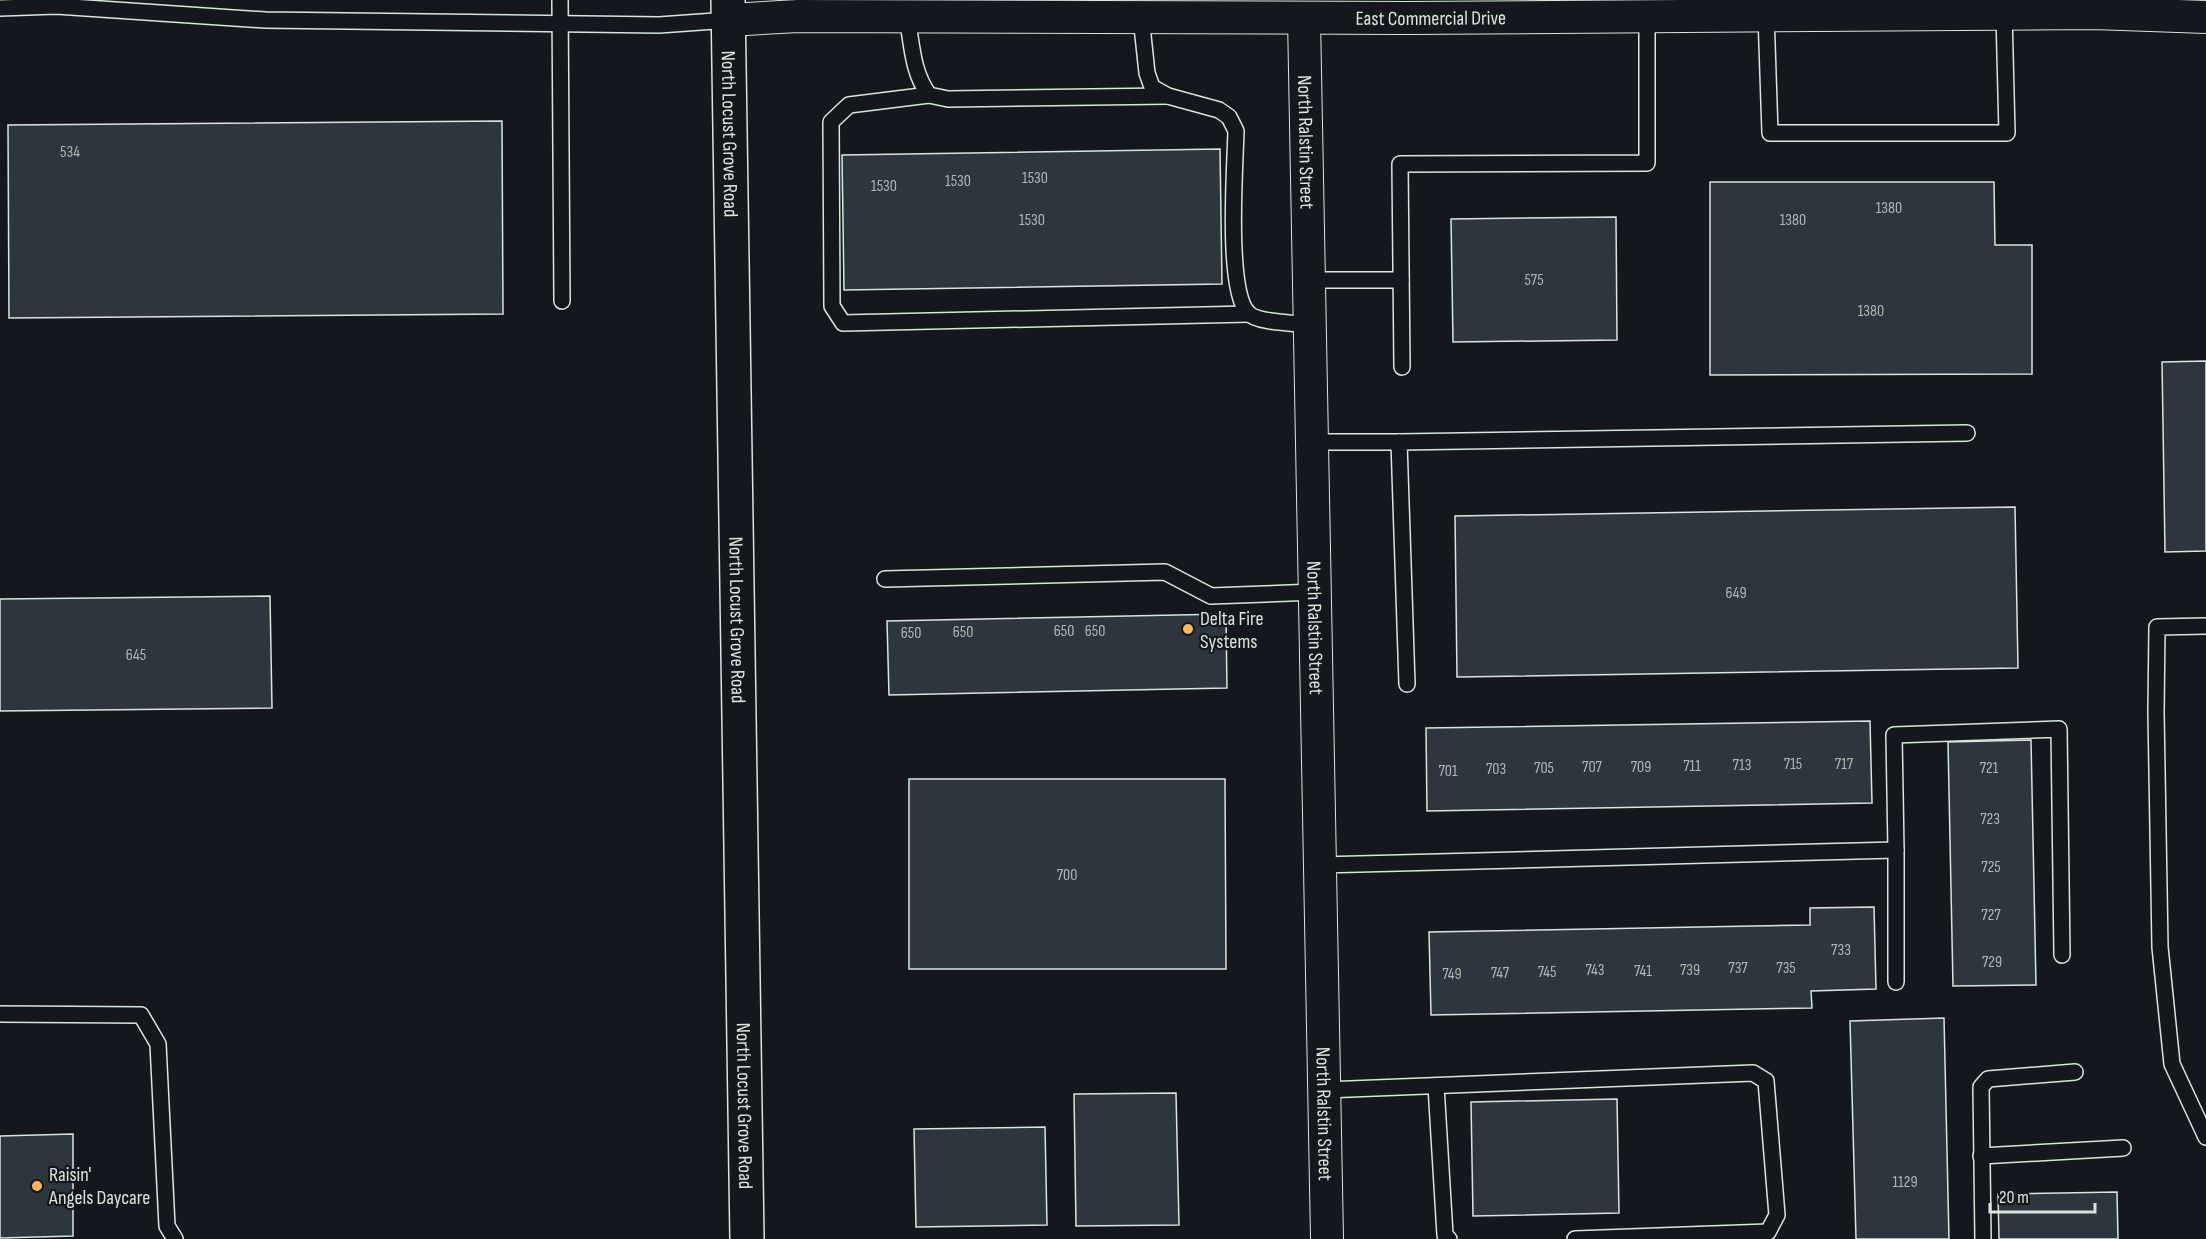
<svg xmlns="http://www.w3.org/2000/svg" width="2206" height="1239" viewBox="0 0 2206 1239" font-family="'Sofia Sans Condensed',sans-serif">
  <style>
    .building { fill: #2c363c; stroke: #d8e6dc; stroke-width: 1.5 }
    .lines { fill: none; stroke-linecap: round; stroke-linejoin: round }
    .service-casing { stroke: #d8e6dc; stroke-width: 18 }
    .minor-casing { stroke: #d8e6dc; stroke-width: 34 }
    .secondary-casing { stroke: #d8e6dc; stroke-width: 36 }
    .service { stroke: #14181c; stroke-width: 15 }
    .minor { stroke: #14181c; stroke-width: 32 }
    .secondary { stroke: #14181c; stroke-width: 33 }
    .poi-dot { fill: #ffb74d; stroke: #14181c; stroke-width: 2 }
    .labels { text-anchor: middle; stroke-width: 4.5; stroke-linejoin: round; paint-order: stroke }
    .number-label { font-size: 16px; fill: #adbab4 }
    .street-label { font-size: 20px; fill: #d8e6dc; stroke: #14181c }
    .poi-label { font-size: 20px; fill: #d8e6dc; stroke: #14181c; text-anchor: start }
  </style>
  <rect width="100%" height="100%" fill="#14181c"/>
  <!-- building -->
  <g class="building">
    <polygon points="502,121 503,314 9,318 8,125"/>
    <polygon points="1220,149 1222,284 844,290 842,155"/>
    <polygon points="1710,182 1994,182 1995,245 2032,245 2032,374 1710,375"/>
    <polygon points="1616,217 1617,340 1453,342 1451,219"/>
    <polygon points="2206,361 2206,551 2165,552 2162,362"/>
    <polygon points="2015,507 2018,668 1457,677 1455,516"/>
    <polygon points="270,596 272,708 0,711 0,599"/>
    <polygon points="1226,614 1227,688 889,695 887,621"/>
    <polygon points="1870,721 1872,803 1427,811 1426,728"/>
    <polygon points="2031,740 2036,985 1953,986 1948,742"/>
    <polygon points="909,779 1225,779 1226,969 909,969"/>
    <polygon points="1874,907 1876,989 1811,991 1812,1008 1431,1015 1429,932 1810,925 1810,908"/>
    <polygon points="1944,1018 1949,1239 1856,1239 1850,1021"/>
    <polygon points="1176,1093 1179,1225 1076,1226 1074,1094"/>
    <polygon points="1617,1099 1619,1213 1473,1216 1471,1102"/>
    <polygon points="1045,1127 1047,1225 916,1227 914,1129"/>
    <polygon points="73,1134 73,1236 0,1238 0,1136"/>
    <polygon points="2117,1192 2118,1239 1999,1239 1998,1194"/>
  </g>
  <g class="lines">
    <defs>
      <g id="service">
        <polyline points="560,0 562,301"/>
        <polyline points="0,8 56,6 265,20 659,25 729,20"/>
        <polyline points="1766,14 1770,133 2007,133 2004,14"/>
        <path d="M907,17C912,44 912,72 929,95L948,99L1168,96"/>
        <path d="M1141,17L1147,73L1152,87L1168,96L1219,110L1229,117L1236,131C1235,167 1226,290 1248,313C1257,323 1296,323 1310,325"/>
        <polyline points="929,95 849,105 831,122 832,306 843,323 1249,314"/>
        <polyline points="1310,280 1401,280"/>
        <polyline points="1402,367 1400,164 1647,163 1647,16"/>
        <polyline points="1313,442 1399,442"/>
        <polyline points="885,579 1165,572 1211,596 1315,592"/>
        <polyline points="2206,626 2157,627 2156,712 2160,947 2172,1064 2206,1137"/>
        <polyline points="1407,684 1399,442 1967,433"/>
        <polyline points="1320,865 1896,850 1894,735 2059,729 2062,955"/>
        <polyline points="1896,982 1896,850"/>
        <polyline points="0,1014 141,1015 158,1044 167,1226 175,1239"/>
        <polyline points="1436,1086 1445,1235 1449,1239"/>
        <polyline points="1325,1090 1753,1073 1766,1081 1777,1215 1768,1232 1575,1239"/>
        <polyline points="1981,1156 2123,1148"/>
        <polyline points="1983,1239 1981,1087 1988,1079 2075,1072"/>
      </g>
      <g id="minor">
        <path id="s1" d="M1304,18L1327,1239"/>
        <path id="s2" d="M729,20L798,16L1407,18L2094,13L2206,17"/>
      </g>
      <g id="secondary">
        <path id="s3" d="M728,0L747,1239"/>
      </g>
    </defs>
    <!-- service casing -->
    <use href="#service" class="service-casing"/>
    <!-- minor casing -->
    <use href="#minor" class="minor-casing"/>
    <!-- secondary casing -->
    <use href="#secondary" class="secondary-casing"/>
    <!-- service -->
    <use href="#service" class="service"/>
    <!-- minor -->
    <use href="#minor" class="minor"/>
    <!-- secondary -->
    <use href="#secondary" class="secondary"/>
  </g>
  <!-- markers -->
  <g class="poi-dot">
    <circle cx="1188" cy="629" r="6"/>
    <circle cx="37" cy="1186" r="6"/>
  </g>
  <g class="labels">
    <!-- number labels -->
    <g class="number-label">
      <text x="70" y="157">534</text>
      <text x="1035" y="183">1530</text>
      <text x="958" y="186">1530</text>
      <text x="884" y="191">1530</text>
      <text x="1889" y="213">1380</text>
      <text x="1032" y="225">1530</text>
      <text x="1793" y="225">1380</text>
      <text x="1534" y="285">575</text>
      <text x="1871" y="316">1380</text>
      <text x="1736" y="598">649</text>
      <text x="1064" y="636">650</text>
      <text x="1095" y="636">650</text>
      <text x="963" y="637">650</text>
      <text x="911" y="638">650</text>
      <text x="136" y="660">645</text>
      <text x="1793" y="769">715</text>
      <text x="1844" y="769">717</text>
      <text x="1742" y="770">713</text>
      <text x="1692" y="771">711</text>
      <text x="1592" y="772">707</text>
      <text x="1641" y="772">709</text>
      <text x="1544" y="773">705</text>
      <text x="1989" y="773">721</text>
      <text x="1496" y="774">703</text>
      <text x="1448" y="776">701</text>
      <text x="1990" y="824">723</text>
      <text x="1991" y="872">725</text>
      <text x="1067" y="880">700</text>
      <text x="1991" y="920">727</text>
      <text x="1841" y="955">733</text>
      <text x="1992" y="967">729</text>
      <text x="1738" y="973">737</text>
      <text x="1786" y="973">735</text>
      <text x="1595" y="975">743</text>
      <text x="1690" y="975">739</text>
      <text x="1643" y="976">741</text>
      <text x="1547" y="977">745</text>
      <text x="1500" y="978">747</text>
      <text x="1452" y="979">749</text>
      <text x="1905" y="1187">1129</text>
    </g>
    <!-- street labels -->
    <g class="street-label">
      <text dy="7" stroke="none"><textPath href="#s2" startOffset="702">East Commercial Drive</textPath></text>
      <text dy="7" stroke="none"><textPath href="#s3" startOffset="134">North Locust Grove Road</textPath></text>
      <text dy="7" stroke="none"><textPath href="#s1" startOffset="124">North Ralstin Street</textPath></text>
      <text dy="7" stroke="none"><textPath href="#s3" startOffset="620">North Locust Grove Road</textPath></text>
      <text dy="7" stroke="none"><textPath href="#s1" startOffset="610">North Ralstin Street</textPath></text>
      <text dy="7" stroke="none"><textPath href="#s3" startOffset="1106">North Locust Grove Road</textPath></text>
      <text dy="7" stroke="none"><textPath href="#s1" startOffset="1096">North Ralstin Street</textPath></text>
    </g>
    <!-- poi labels -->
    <g class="poi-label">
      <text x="1200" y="625">Delta Fire<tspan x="1200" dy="23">Systems</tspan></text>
      <text x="49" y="1181">Raisin'<tspan x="49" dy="23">Angels Daycare</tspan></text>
    </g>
  </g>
  <!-- scale -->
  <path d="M1990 1203v9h105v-9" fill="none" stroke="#d8e6dc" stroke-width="3"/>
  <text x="1999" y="1203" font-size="18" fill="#d8e6dc" stroke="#14181c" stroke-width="4.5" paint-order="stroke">20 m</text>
</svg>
